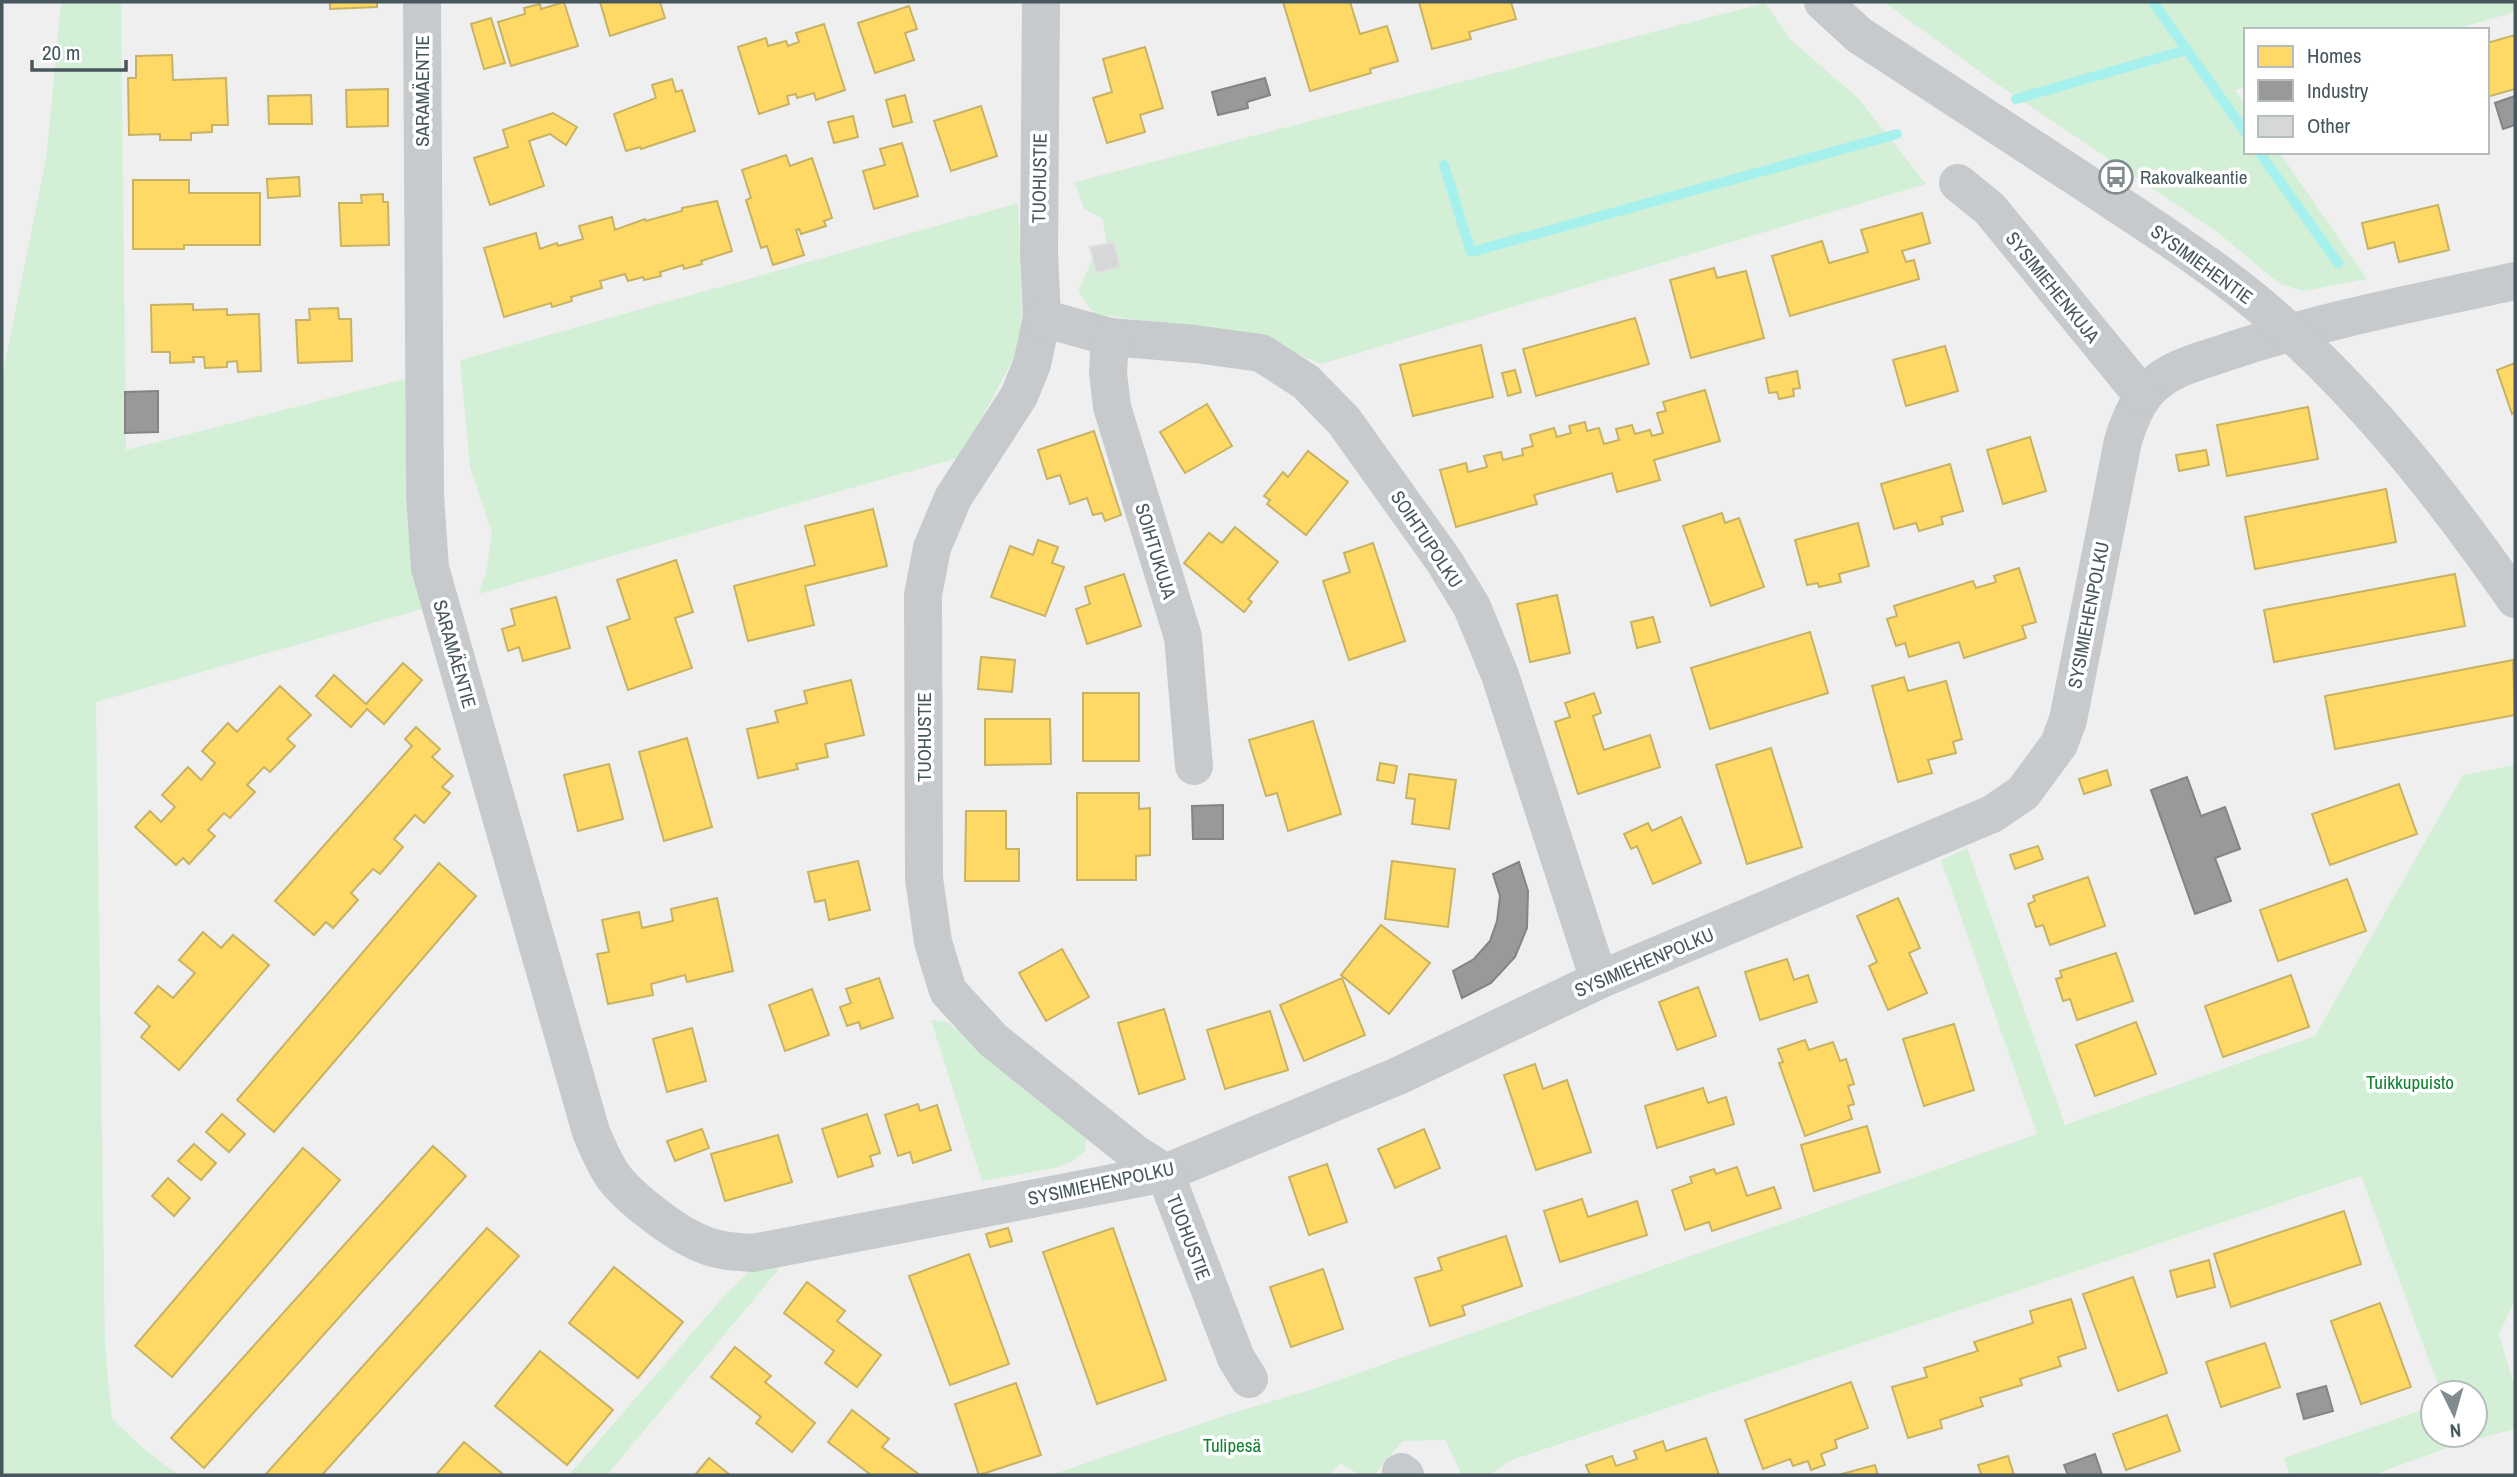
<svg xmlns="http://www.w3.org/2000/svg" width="2517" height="1477" viewBox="0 0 2517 1477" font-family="'Archivo Narrow',sans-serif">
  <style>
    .green { fill: #d3f0d7 }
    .homes { fill: #ffd966; stroke: #c8b263; stroke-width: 2 }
    .industry { fill: #999; stroke: #808587; stroke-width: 2 }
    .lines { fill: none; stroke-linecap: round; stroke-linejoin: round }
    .stream { stroke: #a6f0ee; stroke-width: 10 }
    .building { fill: #d6d7d8; stroke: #e1e1e2; stroke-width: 2 }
    .minor { stroke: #c6cacc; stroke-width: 38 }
    .labels { text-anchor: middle; stroke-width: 7; stroke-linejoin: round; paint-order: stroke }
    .street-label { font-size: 19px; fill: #46575d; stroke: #fff }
    .poi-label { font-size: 19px; fill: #46575d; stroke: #fff; text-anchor: start }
    .park-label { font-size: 19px; fill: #128231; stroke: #fff }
  </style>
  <rect width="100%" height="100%" fill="#f0efef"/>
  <!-- green -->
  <g class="green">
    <polygon points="61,2 121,2 126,450 405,379 406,503 422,609 96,702 105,1344 112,1419 142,1447 178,1475 2,1475 2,378 46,159"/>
    <polygon points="1884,2 2515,2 2515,12 2452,30 2246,30 2246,87 2235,90 2246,105 2246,152 2279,152 2367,279 2304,291 2280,284 2217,232 1987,77"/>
    <polygon points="1765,3 1791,40 1858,98 1926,184 1321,364 1277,345 1184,326 1094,314 1078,291 1091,262 1107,248 1103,219 1084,209 1075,182"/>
    <polygon points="1018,203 1023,341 961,457 478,594 486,573 492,533 470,467 460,360"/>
    <polygon points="2515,765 2515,1299 2499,1335 2513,1381 2515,1381 2515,1429 2458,1444 2373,1475 2290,1475 2284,1458 2433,1406 2433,1435 2475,1435 2475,1393 2441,1393 2361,1176 1509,1461 1490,1475 1462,1475 1445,1440 1403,1441 1374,1475 1360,1475 1340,1463 1329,1475 1051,1475 1235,1412 1307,1391 2037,1134 1941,860 1967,848 2065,1125 2315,1036 2463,775"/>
    <polygon points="931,1020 947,1022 1087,1133 1085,1151 1072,1162 1054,1168 982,1181"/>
    <polygon points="780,1268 607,1475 569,1475 724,1296 750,1271"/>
  </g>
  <!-- homes -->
  <g class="homes">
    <polygon points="330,2 377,2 377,7 330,9"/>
    <polygon points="564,2 578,46 511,66 498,22 525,14 524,8 540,4 541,9"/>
    <polygon points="600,2 660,2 665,18 610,36"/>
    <polygon points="1283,2 1350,2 1360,34 1387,26 1398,61 1370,69 1371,73 1310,91"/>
    <polygon points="1419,2 1511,2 1516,19 1469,32 1471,39 1432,49"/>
    <polygon points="909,6 917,29 905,33 914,60 875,73 858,23"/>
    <polygon points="491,18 505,63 484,69 471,24"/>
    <polygon points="824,24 845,90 816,100 814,93 797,98 796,94 787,96 789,104 759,114 738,47 766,38 768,46 786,41 788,46 799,42 796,33"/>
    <polygon points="2515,35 2515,89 2487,97 2487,43"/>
    <polygon points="1145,47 1163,108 1140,115 1145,132 1107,143 1093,98 1112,92 1103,59"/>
    <polygon points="172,55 173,80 226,78 228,125 212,125 212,132 191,133 191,140 160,140 160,134 129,135 128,78 136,78 136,56"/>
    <polygon points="672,79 676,92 682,90 695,131 641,149 640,147 626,151 614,114 656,98 652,85"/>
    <polygon points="388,89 388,126 347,127 346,90"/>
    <polygon points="311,95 312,124 269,124 268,96"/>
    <polygon points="905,95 912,122 893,127 886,100"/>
    <polygon points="981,106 997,156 951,171 934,121"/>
    <polygon points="553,113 577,127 566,145 550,134 529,141 544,186 490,205 474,158 508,147 503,130"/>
    <polygon points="853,116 858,137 834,143 828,122"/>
    <polygon points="902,143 918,196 874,209 863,171 885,165 880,149"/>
    <polygon points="786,155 790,166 812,158 832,218 824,221 826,226 801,234 799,229 796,230 804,255 773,265 767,246 761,248 746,200 751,198 742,170"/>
    <polygon points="299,177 300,196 268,198 267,179"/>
    <polygon points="133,180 189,180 189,193 260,193 260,245 184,245 184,249 133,249"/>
    <polygon points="383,194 383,202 388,202 389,245 341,246 339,203 362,203 361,195"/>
    <polygon points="717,201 732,251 701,261 702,264 684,269 683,265 660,272 661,276 644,280 643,277 628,281 625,274 600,281 602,288 571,297 572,301 552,307 551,303 504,317 484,248 536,233 540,249 557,243 558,246 583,239 579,226 612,217 615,230 645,219 646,221 682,211 682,208"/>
    <polygon points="2438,205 2449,250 2399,262 2394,242 2368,249 2362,223"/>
    <polygon points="1922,213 1930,243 1902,251 1906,262 1914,260 1919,279 1790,316 1772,256 1822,241 1829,263 1868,252 1861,230"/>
    <polygon points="1714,268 1717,278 1746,271 1764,338 1691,358 1670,280"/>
    <polygon points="193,304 193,310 227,309 227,315 259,314 261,371 238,372 237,361 227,362 227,367 205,368 204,357 193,357 194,362 170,363 170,352 152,352 151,305"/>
    <polygon points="338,308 339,319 351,319 352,361 298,363 296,320 310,320 309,309"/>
    <polygon points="1635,318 1649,364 1536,396 1523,349"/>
    <polygon points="1481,345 1493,397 1413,416 1400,365"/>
    <polygon points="1945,346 1958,391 1906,406 1893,360"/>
    <polygon points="2515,363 2515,412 2512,414 2497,370"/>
    <polygon points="1515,370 1521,392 1508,396 1502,373"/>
    <polygon points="1797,371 1800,388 1793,389 1794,396 1779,399 1777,392 1769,393 1766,378"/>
    <polygon points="1705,390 1720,441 1654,460 1660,480 1617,492 1612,473 1534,495 1537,504 1456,527 1440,470 1466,463 1468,472 1487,467 1484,456 1501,452 1503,460 1523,455 1522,449 1533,446 1530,435 1554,428 1557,437 1571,433 1569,426 1585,422 1587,431 1599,428 1604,444 1619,440 1616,429 1632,425 1635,434 1650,430 1652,436 1663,433 1657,413 1666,411 1663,402"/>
    <polygon points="1207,404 1232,446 1185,473 1160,432"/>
    <polygon points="2308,407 2318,459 2227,476 2217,425"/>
    <polygon points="1094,431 1121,515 1105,521 1102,513 1093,515 1087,498 1070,504 1060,475 1047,479 1038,450"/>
    <polygon points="2030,437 2046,491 2003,504 1987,450"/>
    <polygon points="2206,450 2209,465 2179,471 2176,455"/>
    <polygon points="1308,451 1348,482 1306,535 1267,504 1270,500 1264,496 1283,472 1288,477"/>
    <polygon points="1950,464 1963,511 1941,517 1943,524 1919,531 1916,523 1894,529 1881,484"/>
    <polygon points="2386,489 2396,542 2255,569 2245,517"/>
    <polygon points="873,509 887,566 805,586 814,625 748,641 734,586 815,565 805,526"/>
    <polygon points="1722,513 1725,523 1739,518 1764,587 1711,606 1683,526"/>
    <polygon points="1858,523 1869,566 1839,574 1841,582 1819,587 1818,583 1807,585 1795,540"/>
    <polygon points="1235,527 1278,562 1248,599 1252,602 1244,612 1184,563 1209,533 1222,543"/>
    <polygon points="1038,540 1058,547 1052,563 1064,567 1045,616 991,597 1010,546 1033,555"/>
    <polygon points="1373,543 1405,641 1349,660 1323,581 1350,572 1344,553"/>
    <polygon points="676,560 693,612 675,618 692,668 628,690 607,627 630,619 617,580"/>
    <polygon points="2019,568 2036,622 2022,626 2026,638 1964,658 1959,642 1909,657 1905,643 1896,646 1887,619 1897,616 1894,606 1973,581 1976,588 1996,582 1994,576"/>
    <polygon points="1124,574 1141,626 1087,644 1076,609 1090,604 1085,587"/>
    <polygon points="2455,574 2465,626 2274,662 2264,610"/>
    <polygon points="1557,595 1570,653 1530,662 1517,604"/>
    <polygon points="556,597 570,648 523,661 519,647 508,651 502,629 515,625 511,609"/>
    <polygon points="1653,617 1660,642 1637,648 1631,622"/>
    <polygon points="1810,632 1828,693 1710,729 1691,668"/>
    <polygon points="981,657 1015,660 1012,692 978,689"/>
    <polygon points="2513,660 2515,715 2335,749 2325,696"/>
    <polygon points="403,663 422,680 384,724 367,709 351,727 316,696 334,675 366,704"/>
    <polygon points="1904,677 1908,691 1946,681 1962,739 1953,742 1956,753 1928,760 1932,773 1898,782 1872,686"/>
    <polygon points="851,680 864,735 825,744 828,757 796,764 798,769 758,778 747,729 778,722 775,711 807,703 804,691"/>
    <polygon points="280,686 311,715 287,739 295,746 270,772 264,767 247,785 255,792 230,818 224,813 208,830 215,836 189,864 183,858 176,865 135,827 150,811 161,822 175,807 162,795 188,767 201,780 215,763 202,751 228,723 237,732"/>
    <rect x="1083" y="693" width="56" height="68"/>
    <polygon points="1594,693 1601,713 1593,716 1604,750 1650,735 1660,767 1578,794 1555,722 1570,717 1565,703"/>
    <polygon points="985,719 1050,719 1051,764 985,765"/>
    <polygon points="1313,721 1341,814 1288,831 1277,793 1266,796 1249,740"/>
    <polygon points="416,727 440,749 432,757 453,776 442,787 450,793 424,823 415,815 394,839 403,847 380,874 373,869 351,893 358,900 333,928 326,922 314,935 275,901 412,746 405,739"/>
    <polygon points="687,738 712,827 664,841 639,752"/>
    <polygon points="1771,748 1802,847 1747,864 1716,765"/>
    <polygon points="1380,763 1397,766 1394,783 1377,780"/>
    <polygon points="609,764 623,819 578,831 564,775"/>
    <polygon points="2107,770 2111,785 2084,794 2079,779"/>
    <polygon points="1409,774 1456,780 1449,829 1412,824 1415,799 1406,798"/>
    <polygon points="2399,784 2417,834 2330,865 2312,814"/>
    <polygon points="1077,793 1139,793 1139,809 1150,808 1150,855 1136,856 1136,880 1077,880"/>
    <polygon points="966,811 1006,811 1006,849 1019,849 1019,881 965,881"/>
    <polygon points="1681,817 1701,863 1653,884 1637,846 1631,849 1624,834 1648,823 1652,831"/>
    <polygon points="2038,846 2043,859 2015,869 2010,855"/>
    <polygon points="858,861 870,910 829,920 825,900 815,902 808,872"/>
    <polygon points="1392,861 1455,869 1448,927 1385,919"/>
    <polygon points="439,863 476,896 274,1132 237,1100"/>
    <polygon points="2088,877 2105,926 2050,945 2043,925 2036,927 2028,904 2035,901 2033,896"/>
    <polygon points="2347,879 2366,931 2278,961 2260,910"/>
    <polygon points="717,898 733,971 687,982 685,975 651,984 653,995 608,1004 597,954 609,952 602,920 639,912 642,928 673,921 671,909"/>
    <polygon points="1898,898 1920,948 1909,953 1927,993 1888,1010 1869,966 1877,962 1857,916"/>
    <polygon points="1381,925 1430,963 1389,1014 1341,975"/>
    <polygon points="203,932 221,948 233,935 269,965 179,1070 141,1037 150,1026 135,1013 158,986 173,998 195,973 179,960"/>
    <polygon points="1062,949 1089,997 1046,1021 1019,973"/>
    <polygon points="2116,953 2133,1001 2077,1020 2070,999 2063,1001 2056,979 2062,977 2060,971"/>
    <polygon points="1787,959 1794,980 1808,975 1817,1002 1760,1020 1745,972"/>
    <polygon points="2291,975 2309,1027 2223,1057 2205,1006"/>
    <polygon points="879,978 893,1018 861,1029 859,1022 847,1026 840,1007 851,1003 846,989"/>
    <polygon points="1342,978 1365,1035 1304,1061 1280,1005"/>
    <polygon points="1698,987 1716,1036 1677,1050 1659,1002"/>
    <polygon points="812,989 829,1035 785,1051 769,1005"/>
    <polygon points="1164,1009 1185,1079 1139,1094 1118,1023"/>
    <polygon points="1270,1011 1288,1070 1225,1089 1207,1030"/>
    <polygon points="2136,1022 2156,1074 2095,1096 2076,1045"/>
    <polygon points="1954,1024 1974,1090 1924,1106 1903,1039"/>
    <polygon points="692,1028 706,1081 667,1092 653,1039"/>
    <polygon points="1805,1040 1809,1050 1833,1042 1840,1061 1846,1059 1854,1084 1848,1086 1854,1104 1848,1106 1852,1119 1805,1136 1779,1063 1783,1062 1778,1049"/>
    <polygon points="1535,1064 1543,1089 1567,1080 1591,1152 1536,1170 1504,1075"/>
    <polygon points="1703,1088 1708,1103 1726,1097 1734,1124 1657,1148 1645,1106"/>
    <polygon points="918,1104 920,1111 937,1105 951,1150 913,1163 910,1152 898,1156 885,1115"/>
    <polygon points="222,1114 245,1134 229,1152 206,1132"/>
    <polygon points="867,1114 880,1153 870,1156 873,1166 838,1177 822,1129"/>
    <polygon points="1867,1126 1880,1172 1814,1191 1801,1145"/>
    <polygon points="702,1129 709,1148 675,1161 667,1141"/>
    <polygon points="1424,1129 1440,1168 1395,1188 1378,1149"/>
    <polygon points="778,1135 792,1182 725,1201 711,1154"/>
    <polygon points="194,1144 216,1163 201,1180 178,1161"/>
    <polygon points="433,1146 466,1176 204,1468 171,1438"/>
    <polygon points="303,1148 340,1180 172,1377 135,1346"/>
    <polygon points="1327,1164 1347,1222 1309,1235 1289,1177"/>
    <polygon points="1737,1167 1747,1196 1774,1187 1781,1208 1712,1231 1709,1222 1685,1230 1672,1190 1692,1183 1690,1177 1714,1169 1716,1174"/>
    <polygon points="168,1178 190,1198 174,1216 152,1196"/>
    <polygon points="1582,1199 1588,1217 1637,1201 1647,1235 1560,1262 1544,1211"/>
    <polygon points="2344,1211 2361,1264 2231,1307 2214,1254"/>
    <polygon points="487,1228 519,1256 322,1475 265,1475"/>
    <polygon points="1008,1228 1012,1241 990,1247 986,1234"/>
    <polygon points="1113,1228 1166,1380 1097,1404 1043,1252"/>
    <polygon points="1506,1236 1522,1286 1462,1306 1465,1315 1430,1326 1415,1278 1442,1270 1438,1258"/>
    <polygon points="969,1254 1009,1364 950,1385 909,1276"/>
    <polygon points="2209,1260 2215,1287 2177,1297 2170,1271"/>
    <polygon points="614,1267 683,1322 638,1378 569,1323"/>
    <polygon points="1323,1269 1343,1329 1291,1347 1270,1287"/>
    <polygon points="2133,1277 2167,1373 2118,1391 2083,1294"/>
    <polygon points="807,1282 845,1311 837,1321 881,1355 857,1387 825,1363 834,1351 784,1313"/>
    <polygon points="2071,1299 2086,1348 2058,1357 2061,1366 2020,1379 2022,1385 1980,1398 1983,1406 1940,1420 1942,1428 1908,1438 1892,1387 1927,1377 1924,1368 1978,1351 1974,1342 2033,1323 2030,1311"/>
    <polygon points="2380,1303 2411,1387 2361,1404 2331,1321"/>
    <polygon points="2265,1343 2280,1387 2221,1407 2206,1362"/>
    <polygon points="735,1347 771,1376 765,1382 815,1423 792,1452 756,1423 761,1417 711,1377"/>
    <polygon points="540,1351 613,1410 567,1465 495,1406"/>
    <polygon points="1851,1382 1868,1428 1835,1440 1837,1448 1821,1454 1825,1465 1811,1470 1808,1461 1793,1466 1790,1459 1763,1469 1745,1420"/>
    <polygon points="1016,1383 1041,1455 979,1475 955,1404"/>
    <polygon points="852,1410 889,1439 882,1447 920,1475 871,1475 828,1442"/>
    <polygon points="2167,1415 2180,1451 2126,1470 2113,1434"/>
    <polygon points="1706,1438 1719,1475 1590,1475 1586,1465 1612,1456 1616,1466 1637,1459 1634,1451 1663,1441 1666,1451"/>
    <polygon points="464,1442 504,1475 436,1475"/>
    <polygon points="2008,1456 2014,1475 1978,1475 1981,1474 1978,1465"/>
    <polygon points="709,1458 730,1475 695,1475"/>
    <polygon points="1875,1465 1878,1475 1838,1475"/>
  </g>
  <!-- industry -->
  <g class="industry">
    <polygon points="1265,78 1270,95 1247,102 1248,108 1218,115 1212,92"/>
    <polygon points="2515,96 2515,125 2503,129 2495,103"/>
    <polygon points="158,391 158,432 125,433 125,392"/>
    <polygon points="2187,777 2201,816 2225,807 2240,849 2215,858 2231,901 2195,914 2151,790"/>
    <polygon points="1223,805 1223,839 1193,839 1192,806"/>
    <polygon points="1519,862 1528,891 1527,928 1515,957 1491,983 1462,998 1453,971 1474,959 1490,941 1497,921 1500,896 1493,874"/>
    <polygon points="2326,1386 2333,1411 2304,1419 2297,1394"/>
    <polygon points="2095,1454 2102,1475 2068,1475 2064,1465"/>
  </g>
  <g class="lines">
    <!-- stream -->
    <g class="stream">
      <polyline points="2153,2 2246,133"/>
      <polyline points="2016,99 2186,50"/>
      <polyline points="2259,152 2338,263"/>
      <polyline points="1444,165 1471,252 1897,134"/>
    </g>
  </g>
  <!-- building -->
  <polygon class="building" points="1114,242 1120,267 1096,273 1090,247"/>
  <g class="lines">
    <!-- minor -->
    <g class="minor">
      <path d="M422,2L425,496L430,568L591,1132C598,1148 604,1163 613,1176C629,1198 675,1233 700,1243C717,1251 735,1252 753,1253L1165,1173L1398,1076L1599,980L1992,814L2023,793L2059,744L2068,720L2123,441C2131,416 2139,395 2161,379C2180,365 2208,359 2230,351C2323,320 2420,302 2515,281"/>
      <polyline points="1041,2 1039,253 1042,318 1032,364 1019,396 953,498 932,548 923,595 924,878 933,942 948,991 993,1040 1136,1154 1165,1173 1236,1358 1249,1379"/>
      <path d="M1823,2L1859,35C1933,84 2007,132 2081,180C2135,216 2191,251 2242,291C2350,377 2437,487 2515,599"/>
      <polyline points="1958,183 1990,209 2142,395"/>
      <polyline points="1042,318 1110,337 1195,344 1261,353 1306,382 1344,421 1444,561 1472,607 1500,675 1599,980"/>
      <polyline points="1110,337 1108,373 1112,407 1183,637 1194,766"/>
      <polyline points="1401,1472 1405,1475"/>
    </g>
  </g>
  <!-- icons -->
  <defs>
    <symbol id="bus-ring" viewBox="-11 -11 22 22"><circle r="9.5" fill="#fff" stroke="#828c90" stroke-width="1.5"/><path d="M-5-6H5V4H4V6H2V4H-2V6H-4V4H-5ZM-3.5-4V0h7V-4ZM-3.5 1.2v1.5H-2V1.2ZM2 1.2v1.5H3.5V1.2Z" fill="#828c90"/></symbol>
  </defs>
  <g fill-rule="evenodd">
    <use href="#bus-ring" x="2097" y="158" width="38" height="38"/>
  </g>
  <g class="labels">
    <!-- street labels -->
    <g class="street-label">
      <text transform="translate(422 91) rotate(-90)" y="7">SARAMÄENTIE</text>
      <text transform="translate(1039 178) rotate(-89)" y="7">TUOHUSTIE</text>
      <text transform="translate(2202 264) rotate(36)" y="7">SYSIMIEHENTIE</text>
      <text transform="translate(2053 287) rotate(51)" y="7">SYSIMIEHENKUJA</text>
      <text transform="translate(1427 539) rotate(56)" y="7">SOIHTUPOLKU</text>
      <text transform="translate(1156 551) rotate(73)" y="7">SOIHTUKUJA</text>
      <text transform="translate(2088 615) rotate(-79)" y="7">SYSIMIEHENPOLKU</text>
      <text transform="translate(455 654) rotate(74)" y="7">SARAMÄENTIE</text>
      <text transform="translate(924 737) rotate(-90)" y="7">TUOHUSTIE</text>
      <text transform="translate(1644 962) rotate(-23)" y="7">SYSIMIEHENPOLKU</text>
      <text transform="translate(1101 1183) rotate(-12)" y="7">SYSIMIEHENPOLKU</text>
      <text transform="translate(1189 1237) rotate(69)" y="7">TUOHUSTIE</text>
    </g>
    <!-- poi labels -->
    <g class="poi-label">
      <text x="2140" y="184">Rakovalkeantie</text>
    </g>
    <!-- park labels -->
    <g class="park-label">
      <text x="2410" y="1089">Tuikkupuisto</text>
      <text x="1232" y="1452">Tulipesä</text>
    </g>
  </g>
  <!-- border -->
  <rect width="2517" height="1477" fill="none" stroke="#46575d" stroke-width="7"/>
  <!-- legend -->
  <rect x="2244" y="28" width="245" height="126" fill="#ffffff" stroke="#b5bcbe" stroke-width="2"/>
  <rect x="2258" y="46" width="35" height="21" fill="#ffd966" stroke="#b5bcbe" stroke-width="2"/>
  <text x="2307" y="63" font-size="21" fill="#46575d">Homes</text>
  <rect x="2258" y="80" width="35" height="21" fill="#999999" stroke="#b5bcbe" stroke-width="2"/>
  <text x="2307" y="98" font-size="21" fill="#46575d">Industry</text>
  <rect x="2258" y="116" width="35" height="21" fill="#d6d7d8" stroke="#b5bcbe" stroke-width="2"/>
  <text x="2307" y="133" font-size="21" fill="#46575d">Other</text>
  <!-- north arrow -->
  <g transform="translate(2454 1414) rotate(175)"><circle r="33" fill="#ffffff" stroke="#b5bcbe" stroke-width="2"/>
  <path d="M0-5L12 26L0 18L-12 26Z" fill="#828c90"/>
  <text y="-10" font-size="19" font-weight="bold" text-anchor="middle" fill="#46575d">N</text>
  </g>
  <!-- scale -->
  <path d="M32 60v10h94v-10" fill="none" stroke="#46575d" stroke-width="3.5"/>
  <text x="42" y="60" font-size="21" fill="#46575d" stroke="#ffffff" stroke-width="5" paint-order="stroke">20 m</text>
</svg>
